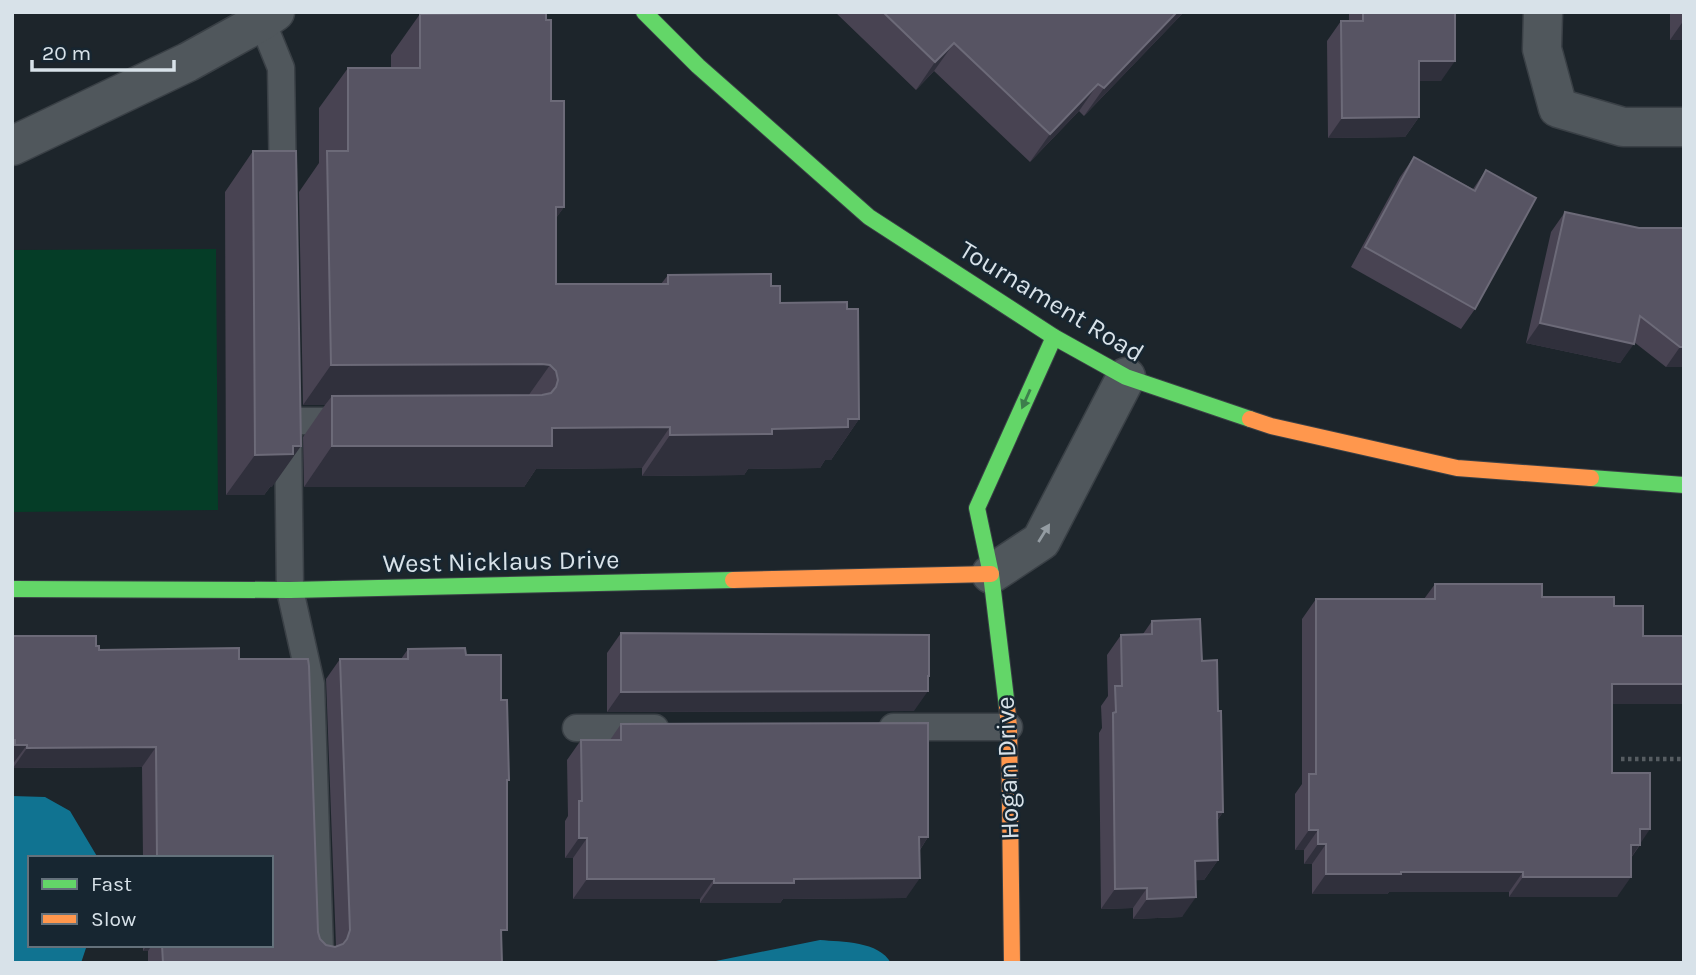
<svg xmlns="http://www.w3.org/2000/svg" width="1696" height="975" viewBox="0 0 1696 975" font-family="Karla,sans-serif">
  <style>
    .green { fill: #053d27 }
    .water { fill: #107391 }
    .lines { fill: none; stroke-linecap: round; stroke-linejoin: round }
    .lane-casing { stroke: #3a4046; stroke-width: 29 }
    .street-casing { stroke: #3a4046; stroke-width: 41 }
    .fast-casing { stroke: #3a4046; stroke-width: 18 }
    .slow-casing { stroke: #3a4046; stroke-width: 18 }
    .path { stroke: #565c61; stroke-width: 4.5; stroke-dasharray: 3.5 3.5; stroke-linecap: butt }
    .lane { stroke: #50575c; stroke-width: 26 }
    .street { stroke: #50575c; stroke-width: 38 }
    .fast { stroke: #63d668; stroke-width: 16 }
    .slow { stroke: #ff974d; stroke-width: 16 }
    .wall { fill: #484352 }
    .shaded-wall { fill: #30303c }
    .building { fill: #575463; stroke: #6c6a78; stroke-width: 2 }
    .oneway { fill: #3d7e4c }
    .oneway2 { fill: #949ca2 }
    .labels { text-anchor: middle; stroke-width: 5; stroke-linejoin: round; paint-order: stroke }
    .street-label { font-size: 26px; fill: #d8e2e9; stroke: #172631 }
  </style>
  <rect width="100%" height="100%" fill="#1d252b"/>
  <!-- green -->
  <polygon class="green" points="216,249 218,510 12,512 12,250"/>
  <!-- water -->
  <g class="water">
    <polygon points="12,796 45,797 70,811 98,858 30,858 30,945 87,945 81,963 12,963"/>
    <path d="M820,940C842,942 879,941 891,963H706Z"/>
  </g>
  <g class="lines">
    <defs>
      <g id="lane">
        <polyline points="262,21 281,68 283,187"/>
        <polyline points="288,421 349,421"/>
        <polyline points="288,429 290,590 311,684 320,951"/>
        <polyline points="893,727 1009,727"/>
        <polyline points="576,728 655,728"/>
      </g>
      <g id="street">
        <polyline points="1543,12 1542,49 1558,108 1623,127 1684,127"/>
        <polyline points="12,146 188,62 262,21 275,12"/>
        <polyline points="991,574 1041,541 1126,377"/>
      </g>
      <g id="fast">
        <polyline points="644,12 698,66 869,217 1054,337 1126,377 1250,419"/>
        <polyline points="1591,478 1684,485"/>
        <polyline points="12,589 290,590 733,580"/>
        <polyline points="1007,707 991,574 977,508 1054,337"/>
      </g>
      <g id="slow">
        <polyline points="1250,419 1271,426 1457,468 1591,478"/>
        <polyline points="733,580 991,574"/>
        <polyline points="1007,707 1009,727 1012,963"/>
      </g>
    </defs>
    <!-- lane casing -->
    <use href="#lane" class="lane-casing"/>
    <!-- street casing -->
    <use href="#street" class="street-casing"/>
    <!-- fast casing -->
    <use href="#fast" class="fast-casing"/>
    <!-- slow casing -->
    <use href="#slow" class="slow-casing"/>
    <!-- path -->
    <polyline class="path" points="1621,759 1684,759"/>
    <!-- lane -->
    <use href="#lane" class="lane"/>
    <!-- street -->
    <use href="#street" class="street"/>
    <!-- fast -->
    <use href="#fast" class="fast"/>
    <!-- slow -->
    <use href="#slow" class="slow"/>
  </g>
  <!-- wall -->
  <g class="wall">
    <polygon points="835,12 1184,12 1084,116 1079,111 1030,162 934,71 916,90"/>
    <polygon points="1349,12 1455,12 1441,81 1419,81 1419,117 1405,137 1328,138 1327,41 1341,21 1349,21"/>
    <rect x="1670" y="12" width="14" height="28"/>
    <polygon points="420,14 551,101 564,207 556,218 556,284 661,284 668,275 771,286 780,303 847,309 859,419 831,460 825,460 820,468 748,469 744,475 642,476 642,468 536,469 524,487 304,487 303,437 325,405 303,405 299,192 319,163 319,108 348,68 391,68 391,55"/>
    <polygon points="253,151 272,487 270,487 264,495 226,495 225,192"/>
    <polygon points="1414,157 1473,189 1486,170 1475,309 1461,329 1351,267 1400,177"/>
    <polygon points="1565,212 1639,228 1684,228 1684,367 1666,367 1634,342 1620,363 1526,343 1551,232"/>
    <polygon points="1435,584 1614,606 1643,636 1684,704 1612,704 1612,773 1640,843 1640,845 1631,858 1617,897 1509,897 1509,892 1389,892 1387,894 1312,894 1312,864 1304,864 1304,850 1295,850 1295,794 1302,784 1302,619 1316,599 1424,599"/>
    <polygon points="1152,621 1202,661 1218,711 1223,812 1217,821 1218,860 1204,880 1196,880 1182,917 1133,919 1133,908 1101,909 1099,733 1102,728 1101,706 1108,696 1107,655 1121,635 1143,634"/>
    <polygon points="621,633 914,711 607,712 607,653"/>
    <polygon points="12,636 96,646 99,650 239,659 320,939 326,945 336,947 326,679 340,659 401,659 408,649 466,655 501,700 507,783 502,937 502,963 148,963 148,951 143,951 143,945 271,945 271,858 143,858 142,767 13,768"/>
    <polygon points="621,724 928,837 920,850 906,898 783,899 780,903 700,903 700,899 573,899 573,858 565,858 565,821 568,816 567,760 581,740 610,740"/>
  </g>
  <!-- shaded-wall -->
  <g class="shaded-wall">
    <polygon points="1177,12 1184,12 1084,116 1104,88"/>
    <polygon points="1684,20 1684,40 1670,40"/>
    <polygon points="954,43 934,71 916,90 935,62"/>
    <polygon points="1419,61 1455,61 1441,81 1405,81"/>
    <polygon points="1098,84 1079,111 1030,162 1050,134"/>
    <polygon points="1419,117 1405,137 1328,138 1342,118"/>
    <polygon points="556,207 564,207 535,247"/>
    <polygon points="1540,323 1634,344 1620,363 1526,343"/>
    <polygon points="1680,347 1684,347 1684,367 1666,367"/>
    <polygon points="542,364 550,365 521,406 332,396 325,405 303,405 331,365"/>
    <polygon points="848,419 859,419 831,460 825,460 820,468 748,469 744,475 642,476 670,435 772,429"/>
    <polygon points="670,427 642,468 536,469 524,487 304,487 332,446 552,428"/>
    <polygon points="293,446 301,446 272,487 270,487 264,495 226,495 255,455"/>
    <polygon points="928,676 929,676 918,691 928,691 914,711 607,712 621,692"/>
    <polygon points="1612,684 1684,684 1684,704 1598,704"/>
    <polygon points="15,745 27,745 12,765 12,749"/>
    <polygon points="156,747 142,767 13,768 27,748"/>
    <polygon points="1217,812 1223,812 1209,832"/>
    <polygon points="1640,829 1650,829 1626,865 1617,865"/>
    <polygon points="1309,830 1318,830 1304,850 1295,850"/>
    <polygon points="919,837 928,837 915,857"/>
    <polygon points="579,838 587,838 573,858 565,858"/>
    <polygon points="1318,844 1326,844 1312,864 1304,864"/>
    <polygon points="1218,860 1204,880 1181,881 1195,861"/>
    <polygon points="1401,872 1523,872 1509,892 1389,892 1387,894 1312,894 1326,874"/>
    <polygon points="1523,877 1631,877 1617,897 1509,897"/>
    <polygon points="920,878 906,898 783,899 780,903 700,903 714,883 794,879"/>
    <polygon points="587,879 714,879 700,899 573,899"/>
    <polygon points="1147,888 1133,908 1101,909 1115,889"/>
    <polygon points="1196,897 1182,917 1133,919 1147,899"/>
    <polygon points="147,945 152,945 148,951 143,951"/>
  </g>
  <!-- building -->
  <g class="building">
    <polygon points="883,12 1177,12 1104,88 1098,84 1050,134 954,43 935,62"/>
    <polygon points="1363,12 1455,12 1455,61 1419,61 1419,117 1342,118 1341,21 1363,21"/>
    <polygon points="546,13 546,20 551,20 551,101 564,101 564,207 556,207 556,284 668,284 668,275 771,274 771,286 780,286 780,303 847,302 847,309 858,309 859,419 848,419 848,427 772,429 772,434 670,435 670,427 552,428 552,446 332,446 332,396 542,395 551,393 556,387 558,380 556,371 550,365 542,364 331,365 327,151 348,151 348,68 420,68 420,14"/>
    <polygon points="253,151 296,151 301,446 293,446 293,454 255,455"/>
    <polygon points="1414,157 1475,191 1486,170 1536,198 1475,309 1365,247"/>
    <polygon points="1565,212 1639,228 1684,228 1684,347 1680,347 1640,316 1634,344 1540,323"/>
    <polygon points="1435,584 1542,584 1542,597 1614,597 1614,606 1643,606 1643,636 1684,636 1684,684 1612,684 1612,773 1650,773 1650,829 1640,829 1640,845 1631,845 1631,877 1523,877 1523,872 1401,872 1401,874 1326,874 1326,844 1318,844 1318,830 1309,830 1309,774 1316,774 1316,599 1435,599"/>
    <polygon points="1200,619 1202,661 1217,660 1218,711 1221,711 1223,812 1217,812 1218,860 1195,861 1196,897 1147,899 1147,888 1115,889 1113,713 1116,712 1115,686 1122,686 1121,635 1152,634 1152,621"/>
    <polygon points="621,633 929,635 929,676 928,676 928,691 621,692"/>
    <polygon points="12,636 96,636 96,646 99,646 99,650 239,648 239,659 308,659 309,666 318,932 320,939 326,945 335,947 343,944 347,939 350,930 340,659 408,659 408,649 465,648 466,655 501,655 501,700 507,700 509,780 507,780 507,930 501,930 502,963 163,963 162,945 271,945 271,858 157,858 156,747 27,748 27,745 15,745 15,740 12,740"/>
    <polygon points="928,723 928,837 919,837 920,878 794,879 794,883 714,883 714,879 587,879 587,838 579,838 579,801 582,801 581,740 621,740 621,724"/>
  </g>
  <!-- one-way arrows -->
  <defs><path id="oneway-solid" d="M-6-.8H1V-3.2L6.5 0L1 3.2V.8H-6Z" transform="scale(1.75)"/></defs>
  <use class="oneway" href="#oneway-solid" transform="translate(1026 399) rotate(114)"/>
  <use class="oneway2" href="#oneway-solid" transform="translate(1044 533) rotate(-58)"/>
  <g class="labels">
    <!-- street labels -->
    <g class="street-label">
      <text transform="translate(1052 301) rotate(31)" y="9">Tournament Road</text>
      <text transform="translate(501 561) rotate(-1)" y="9">West Nicklaus Drive</text>
      <text transform="translate(1007 768) rotate(-92)" y="9">Hogan Drive</text>
    </g>
  </g>
  <!-- border -->
  <rect width="1696" height="975" fill="none" stroke="#d8e2e9" stroke-width="28"/>
  <!-- legend -->
  <rect x="28" y="856" width="245" height="91" fill="#172631" stroke="#64717b" stroke-width="2"/>
  <rect x="42" y="879" width="35" height="10" fill="#63d668" stroke="#64717b" stroke-width="2"/>
  <text x="91" y="891" font-size="21" fill="#d8e2e9">Fast</text>
  <rect x="42" y="914" width="35" height="10" fill="#ff974d" stroke="#64717b" stroke-width="2"/>
  <text x="91" y="926" font-size="21" fill="#d8e2e9">Slow</text>
  <!-- scale -->
  <path d="M32 60v10h142v-10" fill="none" stroke="#d8e2e9" stroke-width="3.5"/>
  <text x="42" y="60" font-size="21" fill="#d8e2e9" stroke="#172631" stroke-width="5" paint-order="stroke">20 m</text>
</svg>
